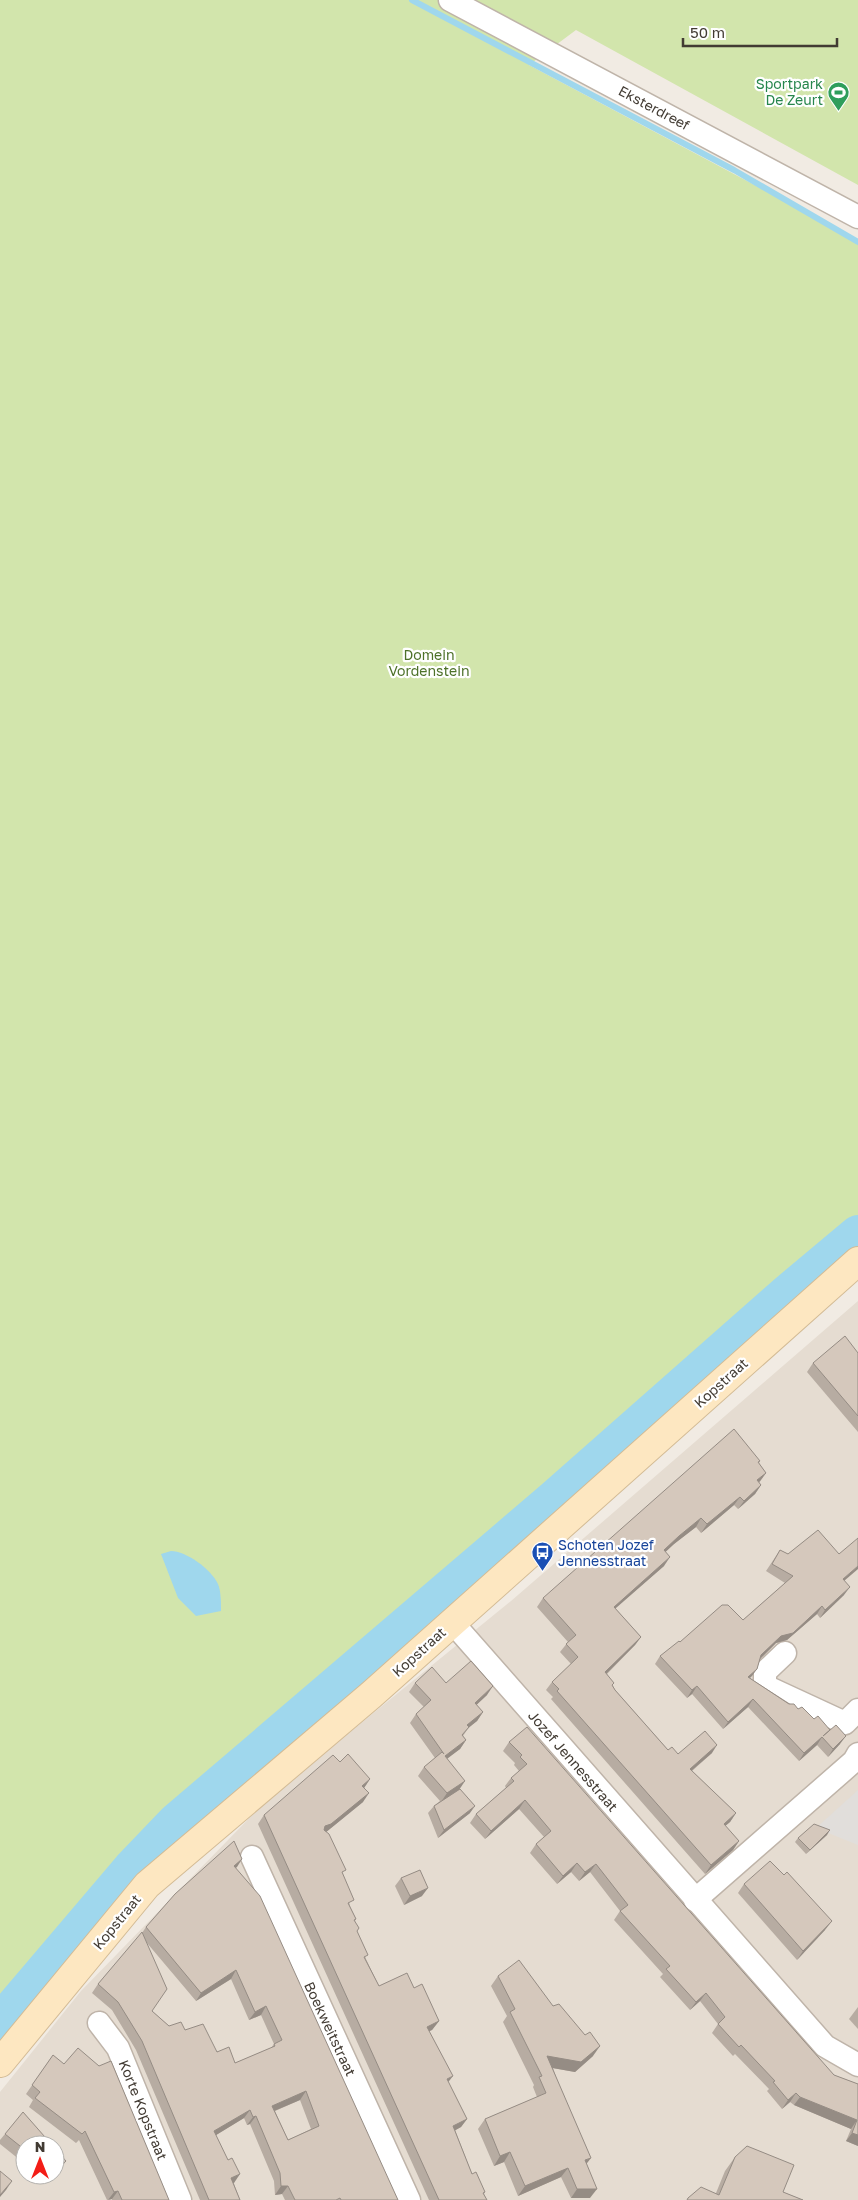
<svg xmlns="http://www.w3.org/2000/svg" width="858" height="2200" viewBox="0 0 858 2200" font-family="'Golos Text',sans-serif">
  <style>
    .residential { fill: #e5dcd1; fill-rule: evenodd }
    .green { fill: #d2e5ac }
    .parking { fill: #e1dedb }
    .water { fill: #9fd7ed }
    .lines { fill: none; stroke-linecap: round; stroke-linejoin: round }
    .stream { stroke: #9fd7ed; stroke-width: 6 }
    .river { stroke: #9fd7ed; stroke-width: 38 }
    .minor-casing { stroke: #bfb4a9; stroke-width: 25 }
    .secondary-casing { stroke: #d3bb95; stroke-width: 30 }
    .minor { stroke: #fff; stroke-width: 22 }
    .secondary { stroke: #fde7c1; stroke-width: 28 }
    .wall { fill: #b7aca2; fill-rule: evenodd }
    .shaded-wall { fill: #958c84 }
    .building { fill: #d5c8bc; stroke: #958c84; fill-rule: evenodd }
    .labels { text-anchor: middle; stroke-width: 4.5; stroke-linejoin: round; paint-order: stroke }
    .leisure-label { font-size: 14px; fill: #27864d; stroke: #fff; text-anchor: end }
    .street-label { font-size: 14px; fill: #423b33; stroke: #fff }
    .park-label { font-size: 14px; fill: #4d7129; stroke: #fff }
    .transit-label { font-size: 14px; fill: #164399; stroke: #fff; text-anchor: start }
  </style>
  <rect width="100%" height="100%" fill="#f1ebe3"/>
  <!-- residential -->
  <path class="residential" d="M858,1301V2200H0V2092L81,1991L269,1798L511,1601ZM25,2145H55V2175H25Z"/>
  <!-- green -->
  <polygon class="green" points="0,0 858,0 858,185 576,30 529,65 858,240 858,1230 183,1825 0,2035"/>
  <!-- parking -->
  <polygon class="parking" points="858,1790 858,1845 816,1828"/>
  <!-- water -->
  <path class="water" d="M171,1551C186,1551 211,1569 218,1584C221,1591 221,1603 221,1611L196,1616L178,1598L161,1554Z"/>
  <g class="lines">
    <!-- stream -->
    <polyline class="stream" points="412,0 734,170 858,242"/>
    <!-- river -->
    <polyline class="river" points="0,2023 131,1869 176,1822 554,1499 790,1291 858,1234"/>
    <defs>
      <g id="minor">
        <polyline points="450,0 858,217"/>
        <polyline points="452,1622 825,2046 858,2065"/>
        <polyline points="785,1653 765,1672 765,1686 845,1723 858,1710"/>
        <polyline points="252,1857 409,2200"/>
        <polyline points="695,1900 854,1761 858,1754"/>
        <polyline points="99,2023 118,2048 180,2200"/>
      </g>
      <polyline id="secondary" points="0,2063 147,1885 371,1695 858,1261"/>
    </defs>
    <!-- minor casing -->
    <use href="#minor" class="minor-casing"/>
    <!-- secondary casing -->
    <use href="#secondary" class="secondary-casing"/>
    <!-- minor -->
    <use href="#minor" class="minor"/>
    <!-- secondary -->
    <use href="#secondary" class="secondary"/>
  </g>
  <!-- wall -->
  <g class="wall">
    <polygon points="858,1353 858,1432 807,1372 813,1363"/>
    <polygon points="760,1461 759,1463 766,1473 759,1483 761,1485 755,1494 738,1509 734,1505 701,1533 696,1527 674,1544 665,1552 664,1566 615,1608 641,1637 635,1645 607,1674 615,1690 668,1750 678,1754 712,1753 692,1771 736,1813 730,1822 725,1826 739,1841 733,1850 705,1874 551,1699 553,1697 546,1690 552,1682 571,1664 560,1652 568,1642 537,1607 543,1598"/>
    <polygon points="780,1550 844,1581 844,1595 820,1618 817,1614 787,1640 776,1643 760,1659 757,1669 750,1678 814,1719 840,1744 828,1757 817,1745 799,1761 748,1707 723,1729 692,1694 687,1698 655,1664 660,1656 680,1642 743,1620 785,1583 766,1571"/>
    <polygon points="415,1683 446,1683 487,1695 476,1705 483,1712 477,1721 469,1727 463,1736 466,1740 460,1749 447,1758 459,1789 470,1813 438,1838 428,1813 434,1806 440,1801 418,1776 424,1767 435,1758 410,1723 416,1714 424,1707 409,1692"/>
    <polygon points="509,1742 834,2075 858,2084 858,2146 846,2141 851,2129 794,2105 790,2102 782,2109 767,2091 769,2089 735,2054 733,2056 712,2033 718,2024 700,2001 690,2010 660,1977 663,1974 614,1920 620,1911 590,1872 579,1881 571,1872 557,1884 530,1853 536,1844 544,1837 519,1809 485,1839 470,1823 476,1814 506,1788 505,1786 511,1778 519,1771 514,1765 515,1763 503,1751"/>
    <polygon points="340,1762 370,1779 364,1788 363,1802 326,1832 343,1875 350,1906 356,1919 355,1921 357,1931 366,1959 379,1986 414,1988 439,2021 432,2030 429,2031 448,2082 467,2119 461,2127 455,2130 472,2174 485,2192 484,2194 487,2200 429,2200 258,1824 264,1815"/>
    <polygon points="827,1835 806,1854 795,1842 798,1838"/>
    <path d="M242,1859L235,1868L398,2200H285L282,2194L275,2195L274,2181L250,2124L247,2125L244,2118L216,2135L240,2200H200L136,2050L112,2010L92,1993L98,1984L142,1933L146,1927ZM147,1943L196,2001L231,1979L249,2020L261,2015L274,2044L271,2048L235,2063L185,2030L169,2026L152,2011ZM300,2100L311,2129L288,2140L275,2111Z"/>
    <polygon points="401,1878 422,1896 404,1905 395,1886"/>
    <polygon points="744,1884 825,1930 797,1960 738,1893"/>
    <polygon points="498,1976 553,2006 593,2056 575,2072 553,2068 586,2165 590,2198 571,2198 561,2177 518,2196 504,2162 494,2166 478,2129 485,2119 537,2097 533,2087 534,2085 503,2022 507,2016 491,1986"/>
    <polygon points="858,2007 858,2029 849,2019"/>
    <polygon points="53,2055 169,2200 112,2200 112,2199 107,2200 79,2140 76,2143 29,2107 33,2100 26,2094"/>
    <polygon points="5,2134 25,2145 25,2154 20,2160 0,2144 0,2140"/>
    <polygon points="55,2149 66,2161 55,2175"/>
    <polygon points="735,2157 783,2192 803,2200 687,2200 688,2198 716,2193 725,2171"/>
  </g>
  <!-- shaded-wall -->
  <g class="shaded-wall">
    <polygon points="766,1473 760,1481 751,1489 757,1480"/>
    <polygon points="761,1485 755,1494 738,1509 744,1501"/>
    <polygon points="740,1497 734,1505 701,1533 707,1524"/>
    <polygon points="701,1518 696,1527 674,1544 658,1559 664,1550 679,1536"/>
    <polygon points="670,1557 664,1566 608,1615 614,1607"/>
    <polygon points="858,1566 858,1569 837,1587 843,1579"/>
    <polygon points="850,1587 844,1595 820,1618 825,1610"/>
    <polygon points="822,1606 817,1614 787,1640 776,1643 756,1663 761,1655 781,1636"/>
    <polygon points="641,1637 635,1645 599,1681 605,1672"/>
    <polygon points="757,1669 752,1676 742,1685 748,1677"/>
    <polygon points="493,1686 487,1695 469,1712 475,1703"/>
    <polygon points="697,1686 692,1694 687,1698 692,1690"/>
    <polygon points="753,1699 748,1707 723,1729 728,1722"/>
    <polygon points="483,1712 477,1721 461,1734 467,1725"/>
    <polygon points="846,1736 840,1744 828,1757 833,1749"/>
    <polygon points="822,1737 817,1745 799,1761 804,1753"/>
    <polygon points="466,1740 460,1749 439,1765 445,1756"/>
    <polygon points="717,1745 712,1753 684,1777 690,1769"/>
    <polygon points="370,1779 364,1788 362,1786"/>
    <polygon points="465,1781 459,1790 441,1802 447,1793"/>
    <polygon points="369,1793 363,1802 325,1833 319,1834 325,1826"/>
    <polygon points="525,1800 519,1809 485,1839 491,1831"/>
    <polygon points="475,1806 470,1813 438,1838 444,1830"/>
    <polygon points="736,1813 730,1822 718,1832 724,1824"/>
    <polygon points="830,1830 827,1835 806,1854"/>
    <polygon points="739,1841 733,1850 705,1874 711,1865"/>
    <polygon points="242,1859 237,1867 228,1875 234,1866"/>
    <polygon points="577,1863 571,1872 557,1884 563,1876"/>
    <polygon points="596,1864 590,1872 579,1881 585,1872"/>
    <polygon points="428,1888 422,1896 404,1905 410,1896"/>
    <polygon points="832,1921 825,1930 797,1960 803,1951"/>
    <polygon points="236,1970 231,1979 196,2001 201,1993"/>
    <polygon points="706,1993 700,2001 690,2010 696,2002"/>
    <polygon points="266,2006 261,2015 249,2020 255,2012"/>
    <polygon points="439,2021 432,2030 421,2035 427,2027"/>
    <polygon points="600,2046 593,2056 575,2072 541,2066 547,2056"/>
    <polygon points="453,2076 446,2085 447,2079"/>
    <polygon points="306,2091 300,2100 267,2114 272,2106"/>
    <polygon points="796,2093 790,2102 782,2109 788,2100"/>
    <polygon points="800,2097 857,2120 851,2129 794,2105"/>
    <polygon points="250,2110 244,2118 208,2140 214,2131"/>
    <polygon points="256,2116 250,2124 247,2125 253,2117"/>
    <polygon points="467,2119 461,2127 447,2135 453,2126"/>
    <polygon points="852,2133 858,2135 858,2146 846,2141"/>
    <polygon points="510,2152 504,2162 494,2166 500,2156"/>
    <polygon points="591,2158 584,2167 585,2160"/>
    <polygon points="66,2161 59,2170 55,2175 60,2167"/>
    <polygon points="568,2168 561,2177 518,2196 525,2186"/>
    <polygon points="240,2174 234,2183 226,2187 231,2178"/>
    <polygon points="12,2181 6,2190 0,2197 0,2195"/>
    <polygon points="281,2186 288,2186 282,2194 275,2195"/>
    <polygon points="577,2189 597,2189 590,2198 571,2198"/>
    <polygon points="118,2191 112,2199 108,2200 114,2192"/>
  </g>
  <!-- building -->
  <g class="building">
    <polygon points="845,1336 858,1353 858,1416 813,1363"/>
    <polygon points="734,1429 760,1461 758,1462 766,1473 757,1480 761,1485 744,1501 740,1497 707,1524 701,1518 679,1536 664,1550 670,1557 614,1607 641,1637 605,1672 614,1683 612,1685 615,1690 668,1750 672,1747 678,1754 705,1731 717,1745 690,1769 736,1813 724,1824 739,1841 711,1865 557,1691 559,1689 552,1682 578,1657 566,1644 576,1635 543,1598"/>
    <polygon points="818,1530 839,1554 858,1538 858,1566 843,1579 850,1587 825,1610 822,1606 793,1633 781,1636 761,1655 757,1669 748,1677 789,1704 794,1704 798,1709 802,1707 814,1719 818,1716 830,1730 823,1736 836,1725 846,1736 833,1749 822,1737 804,1753 753,1699 728,1722 697,1686 692,1690 660,1656 679,1641 680,1642 722,1605 728,1605 743,1620 793,1576 772,1564 780,1550 788,1554"/>
    <polygon points="471,1661 493,1686 475,1703 483,1712 467,1725 469,1727 462,1735 466,1740 445,1756 465,1781 447,1793 424,1767 442,1752 444,1754 416,1714 431,1700 415,1683 432,1667 446,1683"/>
    <polygon points="527,1727 834,2075 858,2084 858,2135 852,2133 857,2120 800,2097 796,2093 788,2100 773,2082 775,2081 741,2045 739,2047 718,2024 725,2017 706,1993 696,2002 666,1969 670,1966 620,1911 628,1905 596,1864 585,1872 577,1863 563,1876 536,1844 551,1831 525,1800 491,1831 476,1814 514,1781 511,1778 527,1764 520,1757 522,1755 509,1742"/>
    <polygon points="348,1754 370,1779 362,1786 369,1793 331,1824 325,1826 324,1830 329,1834 346,1870 342,1872 354,1900 348,1903 356,1919 354,1920 359,1928 357,1931 368,1955 364,1957 379,1986 407,1973 414,1988 422,1984 439,2021 427,2027 453,2076 447,2079 467,2119 453,2126 472,2174 476,2172 485,2192 483,2193 487,2200 439,2200 264,1815 333,1755 340,1762"/>
    <polygon points="460,1789 475,1806 444,1830 434,1806"/>
    <polygon points="814,1824 830,1830 810,1850 798,1838"/>
    <path d="M234,1841L242,1859L234,1866L260,1896L398,2200H341L340,2198L336,2200H295L288,2186H281L280,2173L256,2116L253,2117L250,2110L214,2131L228,2160L232,2158L240,2174L231,2178L240,2200H209L142,2041L118,2002L98,1984L142,1932L167,1989L152,2011L169,2026L181,2022L185,2030L203,2024L217,2052L229,2047L235,2063L275,2046L274,2044L282,2040L266,2006L255,2012L236,1970L201,1993L146,1927L175,1894ZM306,2091L319,2126L288,2140L272,2106Z"/>
    <polygon points="770,1861 784,1875 787,1872 832,1921 803,1951 744,1884"/>
    <polygon points="420,1870 428,1888 410,1896 401,1878"/>
    <polygon points="519,1960 553,2006 559,2004 585,2035 590,2032 600,2046 581,2062 547,2056 591,2158 585,2160 597,2189 577,2189 568,2168 525,2186 510,2152 500,2156 485,2119 546,2093 539,2077 542,2076 510,2012 515,2009 498,1976"/>
    <polygon points="78,2048 99,2066 111,2061 169,2200 122,2200 118,2191 114,2192 85,2131 82,2134 35,2098 40,2092 32,2085 53,2055 64,2064"/>
    <polygon points="23,2112 52,2145 25,2145 25,2150 5,2134"/>
    <polygon points="747,2146 794,2165 783,2192 803,2200 687,2200 688,2198 701,2187 719,2195 735,2157"/>
    <polygon points="55,2149 66,2161 60,2167 55,2162"/>
    <polygon points="0,2171 12,2181 0,2195"/>
  </g>
  <!-- icons -->
  <defs>
    <symbol id="stadium-pin" viewBox="-11 -11 22 30"><path d="M0 17L-7.5 6A9.5 9.5 0 1 1 7.5 6Z" fill="#2e9e5b" stroke="#fff"/><path d="M0-5a6.5 5 0 1 0 0 10a6.5 5 0 1 0 0-10ZM-3.5-1.8h7v3.6h-7Z" fill="#fff"/></symbol>
    <symbol id="bus-pin" viewBox="-11 -11 22 30"><path d="M0 17L-7.5 6A9.5 9.5 0 1 1 7.5 6Z" fill="#1a4fb4" stroke="#fff"/><path d="M-5-6H5V4H4V6H2V4H-2V6H-4V4H-5ZM-3.5-4V0h7V-4ZM-3.5 1.2v1.5H-2V1.2ZM2 1.2v1.5H3.5V1.2Z" fill="#fff"/></symbol>
  </defs>
  <g fill-rule="evenodd">
    <use href="#stadium-pin" x="826" y="80" width="25" height="34"/>
    <use href="#bus-pin" x="530" y="1540" width="25" height="34"/>
  </g>
  <g class="labels">
    <!-- leisure labels -->
    <g class="leisure-label">
      <text x="823" y="89">Sportpark<tspan x="823" dy="16">De Zeurt</tspan></text>
    </g>
    <!-- street labels -->
    <g class="street-label">
      <text transform="translate(654 108) rotate(28)" y="5">Eksterdreef</text>
      <text transform="translate(721 1383) rotate(-42)" y="5">Kopstraat</text>
      <text transform="translate(419 1652) rotate(-42)" y="5">Kopstraat</text>
      <text transform="translate(573 1761) rotate(49)" y="5">Jozef Jennesstraat</text>
      <text transform="translate(117 1922) rotate(-51)" y="5">Kopstraat</text>
      <text transform="translate(330 2029) rotate(65)" y="5">Boekweitstraat</text>
      <text transform="translate(143 2110) rotate(68)" y="5">Korte Kopstraat</text>
    </g>
    <!-- park labels -->
    <g class="park-label">
      <text x="429" y="660">Domein<tspan x="429" dy="16">Vordenstein</tspan></text>
    </g>
    <!-- transit labels -->
    <g class="transit-label">
      <text x="558" y="1550">Schoten Jozef<tspan x="558" dy="16">Jennesstraat</tspan></text>
    </g>
  </g>
  <!-- north arrow -->
  <g transform="translate(40 2160)"><circle r="24" fill="#ffffff" stroke="#b3b1ad"/>
  <path d="M0-4L9 19L0 12L-9 19Z" fill="#f31d17"/>
  <text y="-8" font-size="14" font-weight="bold" text-anchor="middle" fill="#423b33">N</text>
  </g>
  <!-- scale -->
  <path d="M683 38v8h154v-8" fill="none" stroke="#423b33" stroke-width="2.5"/>
  <text x="690" y="38" font-size="15" fill="#423b33" stroke="#ffffff" stroke-width="4" paint-order="stroke">50 m</text>
</svg>
